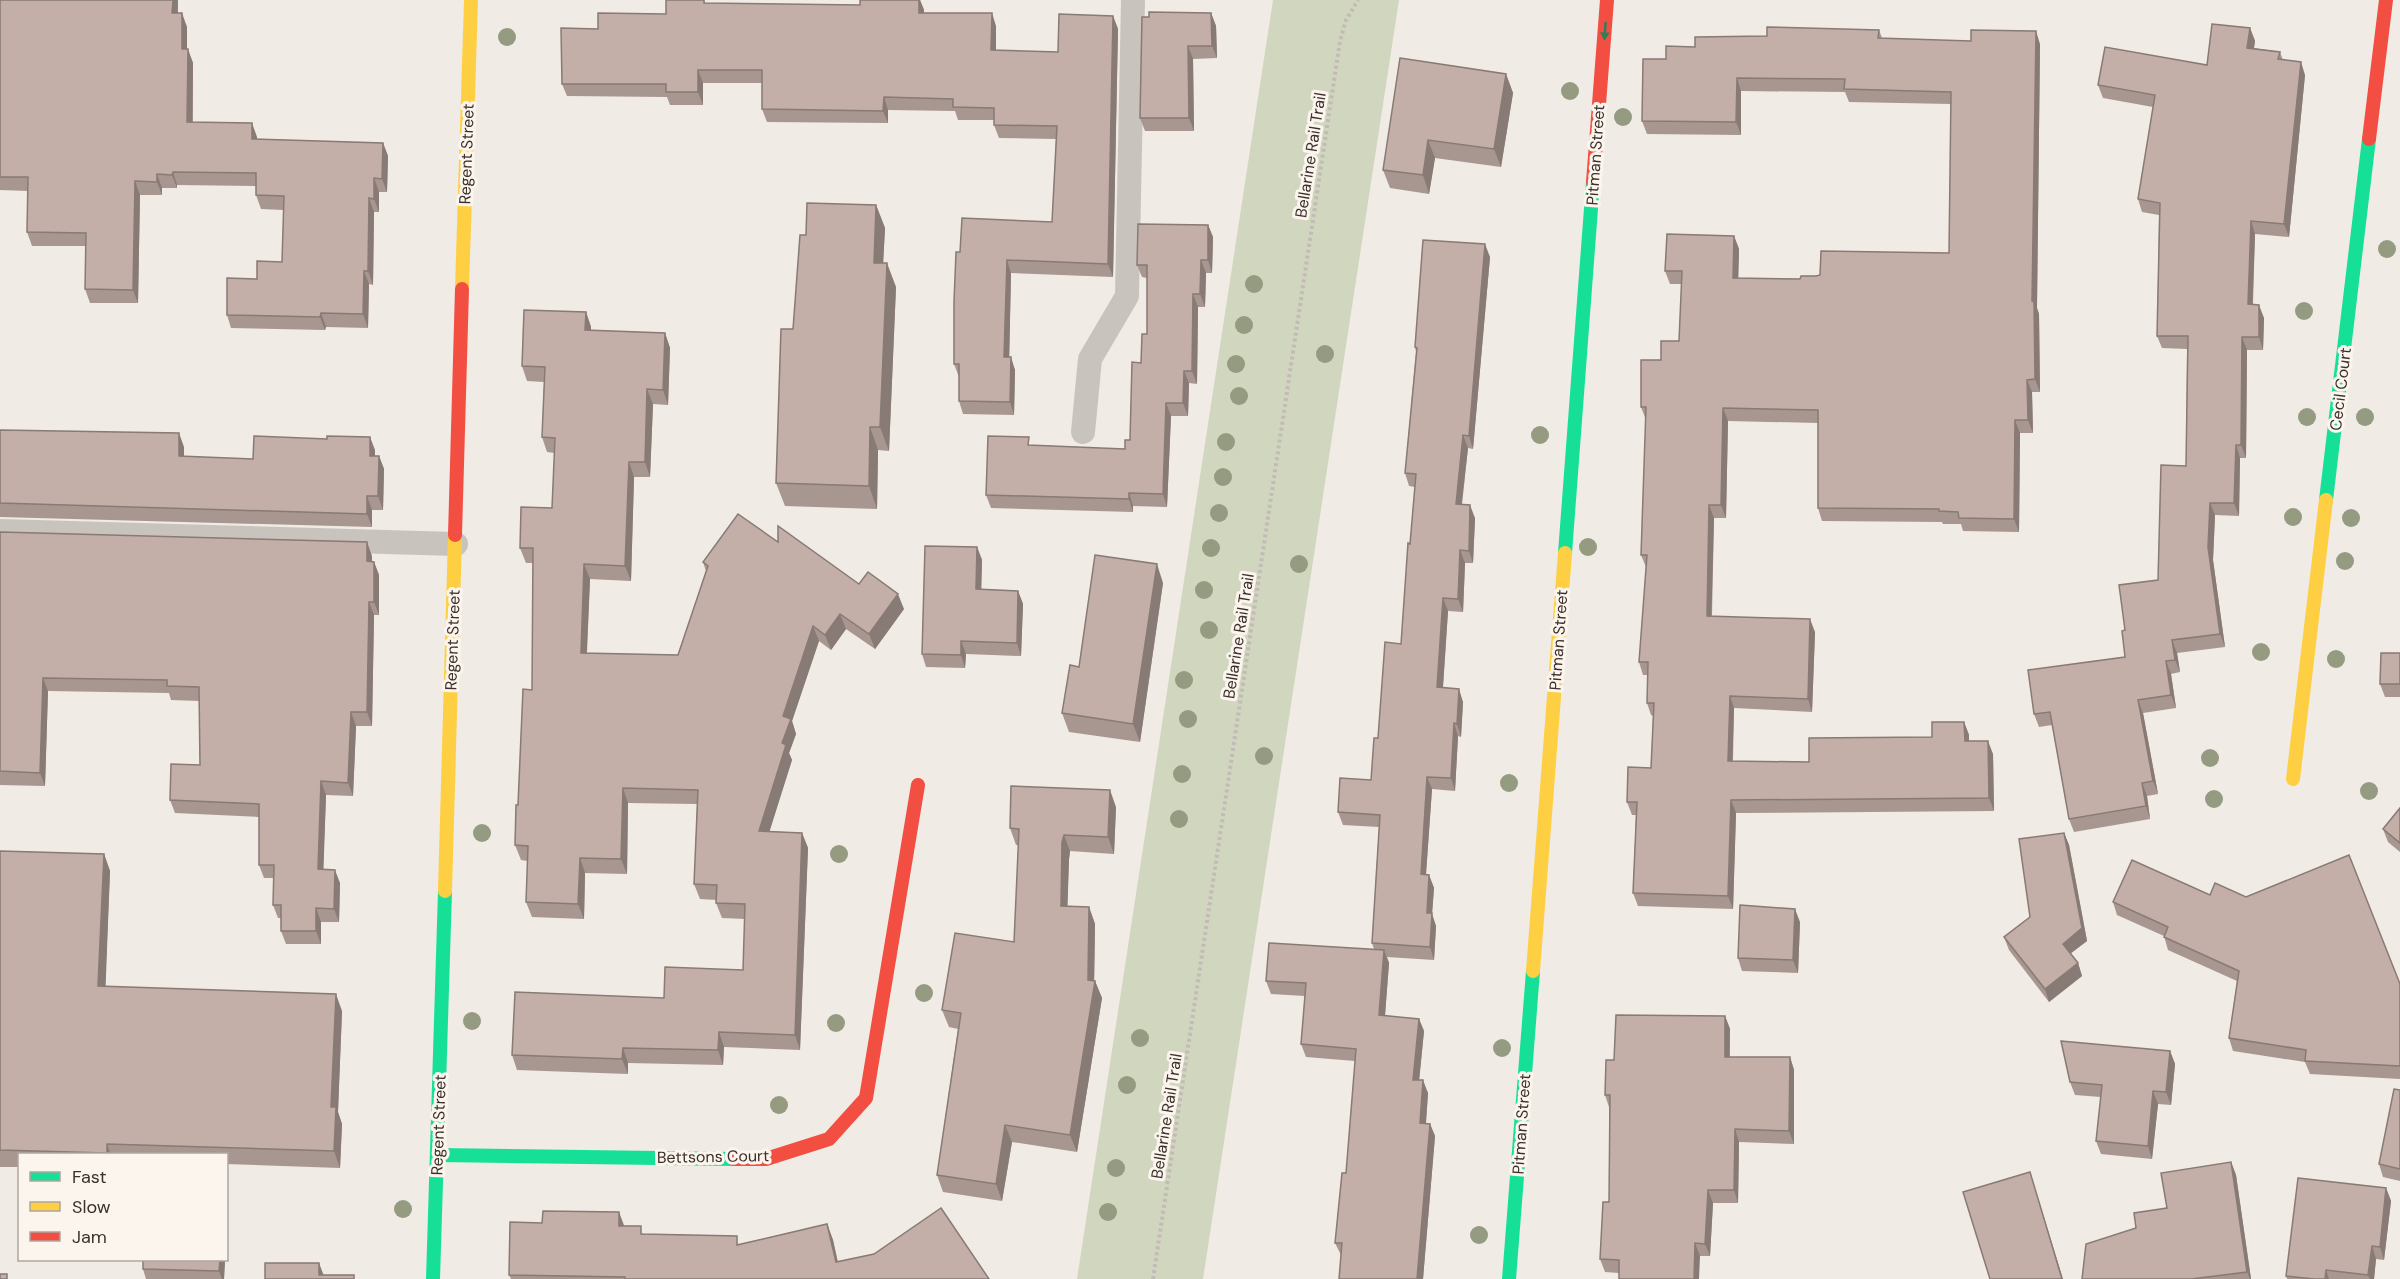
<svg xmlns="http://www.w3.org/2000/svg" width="2400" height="1279" viewBox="0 0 2400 1279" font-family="'DM Sans',sans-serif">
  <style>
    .green { fill: #d1d6bf }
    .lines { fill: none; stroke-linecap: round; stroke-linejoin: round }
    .path { stroke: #c2bbb6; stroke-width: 4; stroke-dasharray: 3 3; stroke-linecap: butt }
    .lane { stroke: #c9c3be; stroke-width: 24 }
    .fast { stroke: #16e098; stroke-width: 14 }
    .slow { stroke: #ffcf43; stroke-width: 14 }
    .jam { stroke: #f24e42; stroke-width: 14 }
    .tree { fill: #959b80 }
    .wall { fill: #a89690 }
    .shaded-wall { fill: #887a75 }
    .building { fill: #c3afa7; stroke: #887a75; stroke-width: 1.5 }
    .oneway { fill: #2a7f5c }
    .labels { text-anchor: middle; stroke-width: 6; stroke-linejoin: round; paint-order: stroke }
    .street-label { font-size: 16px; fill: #3b302b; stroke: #fbf5ee }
  </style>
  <rect width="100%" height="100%" fill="#f0ebe5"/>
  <!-- green -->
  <polygon class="green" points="1273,0 1399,0 1203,1279 1077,1279"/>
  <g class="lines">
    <!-- path -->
    <polyline class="path" points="1153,1279 1340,41 1346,20 1358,0"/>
    <!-- lane -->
    <g class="lane">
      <polyline points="1083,432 1090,359 1127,296 1133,0"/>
      <polyline points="0,531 456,544"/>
    </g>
    <!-- fast -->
    <g class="fast">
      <polyline points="2326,500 2369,139"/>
      <polyline points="1565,553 1593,182"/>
      <polyline points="437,1155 734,1159"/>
      <polyline points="433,1279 445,891"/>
      <polyline points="1509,1279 1533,971"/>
    </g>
    <!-- slow -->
    <g class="slow">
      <polyline points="462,289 471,0"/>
      <polyline points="2293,779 2326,500"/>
      <polyline points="445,891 455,535"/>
      <polyline points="1533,971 1565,553"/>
    </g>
    <!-- jam -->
    <g class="jam">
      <polyline points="2369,139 2386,0"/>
      <polyline points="1593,182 1607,0"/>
      <polyline points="455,535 462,289"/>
      <polyline points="734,1159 766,1159 829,1139 866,1098 918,785"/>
    </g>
  </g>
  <!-- trees -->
  <g class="tree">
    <circle cx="507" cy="37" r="9"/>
    <circle cx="1570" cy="91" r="9"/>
    <circle cx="1623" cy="117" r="9"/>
    <circle cx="2387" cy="249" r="9"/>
    <circle cx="1254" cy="284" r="9"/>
    <circle cx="2304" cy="311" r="9"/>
    <circle cx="1244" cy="325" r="9"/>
    <circle cx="1325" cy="354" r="9"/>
    <circle cx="1236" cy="364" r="9"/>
    <circle cx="1239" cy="396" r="9"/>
    <circle cx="2307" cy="417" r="9"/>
    <circle cx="2365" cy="417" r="9"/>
    <circle cx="1540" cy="435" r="9"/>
    <circle cx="1226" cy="442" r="9"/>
    <circle cx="1223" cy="477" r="9"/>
    <circle cx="1219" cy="513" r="9"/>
    <circle cx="2293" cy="517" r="9"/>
    <circle cx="2351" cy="518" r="9"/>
    <circle cx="1588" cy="547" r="9"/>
    <circle cx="1211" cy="548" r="9"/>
    <circle cx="2345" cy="561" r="9"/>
    <circle cx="1299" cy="564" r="9"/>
    <circle cx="1204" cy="590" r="9"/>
    <circle cx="1209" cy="630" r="9"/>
    <circle cx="2261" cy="652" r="9"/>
    <circle cx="2336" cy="659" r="9"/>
    <circle cx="1184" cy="680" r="9"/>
    <circle cx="1188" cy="719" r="9"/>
    <circle cx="1264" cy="756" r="9"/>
    <circle cx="2210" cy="758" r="9"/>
    <circle cx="1182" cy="774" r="9"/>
    <circle cx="1509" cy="783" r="9"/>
    <circle cx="2369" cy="791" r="9"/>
    <circle cx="2214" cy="799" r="9"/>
    <circle cx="1179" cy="819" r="9"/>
    <circle cx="482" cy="833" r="9"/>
    <circle cx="839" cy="854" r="9"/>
    <circle cx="924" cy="993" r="9"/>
    <circle cx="472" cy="1021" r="9"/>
    <circle cx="836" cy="1023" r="9"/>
    <circle cx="1140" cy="1038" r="9"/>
    <circle cx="1502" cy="1048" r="9"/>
    <circle cx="1127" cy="1085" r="9"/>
    <circle cx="779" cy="1105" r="9"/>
    <circle cx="1116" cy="1168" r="9"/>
    <circle cx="403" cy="1209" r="9"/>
    <circle cx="1108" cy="1212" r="9"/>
    <circle cx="1479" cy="1235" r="9"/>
  </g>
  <!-- wall -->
  <g class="wall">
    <polygon points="0,0 178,0 178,13 187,27 187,49 193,63 193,122 257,137 257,139 383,143 388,156 387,192 379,192 379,212 374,212 373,285 369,284 368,328 326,327 325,330 231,328 227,315 257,279 282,262 284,210 261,209 256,195 256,186 177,185 177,188 162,188 162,195 140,195 138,303 90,303 85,289 86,246 32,246 27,232 28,191 0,190"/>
    <polygon points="704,0 705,3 860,5 860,0 920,0 924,10 924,13 996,26 996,50 1058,52 1113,16 1118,29 1113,277 1011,273 1009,357 1015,370 1014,415 963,414 959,401 959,377 954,364 960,252 1052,222 1056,139 999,138 994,125 994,120 958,120 955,111 888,110 888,123 767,122 762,109 762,83 703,83 703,105 670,105 667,97 567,96 562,84 598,29 666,14"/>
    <polygon points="1211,13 1216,26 1217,58 1193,59 1194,131 1145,131 1140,118"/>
    <polygon points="2250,28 2255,41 2254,48 2280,52 2283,60 2305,75 2289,237 2255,234 2253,305 2264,318 2263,350 2247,350 2246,458 2240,458 2239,516 2215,515 2213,560 2225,647 2177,653 2180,672 2171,674 2176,708 2143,713 2158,794 2147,796 2150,819 2074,832 2069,819 2052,725 2039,727 2034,714 2125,657 2125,630 2158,580 2186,466 2187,349 2162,348 2157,336 2159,215 2142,212 2138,199 2153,107 2103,98 2098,85 2207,65"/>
    <polygon points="1879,30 1882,38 2040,44 2037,308 2039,314 2040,392 2032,392 2033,433 2020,433 2019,532 1963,531 1961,524 1943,524 1942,522 1822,521 1818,508 1818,423 1728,421 1726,518 1714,518 1712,616 1815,632 1812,712 1734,708 1733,761 1809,762 1932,737 1964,722 1969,735 1969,741 1993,754 1994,811 1736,813 1733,909 1638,906 1633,893 1636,815 1632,815 1627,802 1651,768 1653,716 1651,715 1647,703 1648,675 1643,675 1639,662 1646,567 1641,555 1646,420 1641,407 1661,360 1679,341 1682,284 1670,284 1665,271 1734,236 1739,249 1738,278 1800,279 1949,253 1951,104 1849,102 1845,92 1741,91 1741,135 1647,134 1642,121 1666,59 1767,36"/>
    <polygon points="1506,74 1513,93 1501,167 1435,158 1429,194 1390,188 1383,170"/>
    <polygon points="876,205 885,228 883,263 896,287 889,451 878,450 877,509 785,506 776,483 806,235"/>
    <polygon points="1208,225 1213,237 1212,273 1206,273 1205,307 1198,307 1197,384 1189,383 1188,416 1171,416 1167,507 1133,506 1133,512 991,508 986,495 1032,445 1125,449 1130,440 1141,363 1147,334 1147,278 1142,277 1137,265"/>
    <polygon points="1490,257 1473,449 1468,448 1462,505 1475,518 1473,563 1465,563 1463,612 1448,611 1443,688 1463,702 1461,737 1458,736 1455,791 1432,789 1426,875 1429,875 1434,888 1432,914 1436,926 1434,960 1387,957 1389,963 1385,1016 1419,1019 1424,1031 1419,1080 1428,1093 1426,1123 1430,1124 1435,1136 1423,1279 1339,1279 1341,1255 1335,1243 1346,1173 1355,1061 1306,1057 1301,1044 1305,996 1271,994 1266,981 1374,949 1372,943 1379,827 1343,825 1338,812 1371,780 1378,738 1401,644 1415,487 1409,486 1405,473 1416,352 1415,347"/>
    <polygon points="586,312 591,327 591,330 665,333 670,348 668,405 653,404 650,477 634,477 631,581 590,579 587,653 678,655 706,571 703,562 778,542 859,584 904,609 875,649 846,629 831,650 819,641 792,721 796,734 789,753 792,760 769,831 802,833 808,848 800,1050 724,1047 723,1065 628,1063 628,1074 517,1070 512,1055 664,998 743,970 745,919 722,918 716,903 717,900 700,899 694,884 697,804 628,803 627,874 585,873 584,919 532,917 526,902 528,861 521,860 515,845 518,805 532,690 533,563 526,563 520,548 552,508 555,453 547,452 542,437 544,382 527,381 522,366"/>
    <polygon points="0,430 184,447 184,457 253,459 375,450 375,456 379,456 384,469 383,510 372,510 372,527 0,517"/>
    <polygon points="0,532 372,556 372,562 374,562 379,575 379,615 374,615 372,726 356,726 353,796 326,795 323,869 340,883 339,922 321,922 321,944 286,944 281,931 281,918 278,918 273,905 274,878 264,878 259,865 259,817 175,813 170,800 200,765 199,701 171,700 169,693 48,691 45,786 0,785"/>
    <polygon points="977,547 982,560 981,589 1018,591 1023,604 1021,656 966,654 965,668 926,667 922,654"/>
    <polygon points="1163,583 1140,742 1069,732 1062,713 1079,667"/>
    <polygon points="2400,653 2400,697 2385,697 2380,684"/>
    <polygon points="1116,807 1114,854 1070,851 1069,859 1067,907 1089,907 1095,924 1094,981 1095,981 1102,998 1077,1152 1012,1142 1002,1201 943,1192 937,1175 958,1029 949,1027 942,1010 1014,942 1019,845 1016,845 1010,828"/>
    <polygon points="2400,808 2400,852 2388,842 2383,829"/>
    <polygon points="2064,833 2069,845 2087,941 2070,954 2078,963 2082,976 2049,1002 2009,950 2004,937 2030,917"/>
    <polygon points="0,851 104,854 110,871 105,986 342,1011 338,1112 342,1124 340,1168 226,1164 226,1155 20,1155 20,1167 0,1167"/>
    <polygon points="2113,902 2400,984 2400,1079 2310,1074 2305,1062 2233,1051 2229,1038 2237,981 2168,950 2164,936 2117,915"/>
    <polygon points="1800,922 1798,973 1742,971 1738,958"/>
    <polygon points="1725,1016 1730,1029 1730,1057 1790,1057 1794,1070 1794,1144 1739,1142 1738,1203 1713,1203 1710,1256 1700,1256 1619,1273 1605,1272 1600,1259 1609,1202 1609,1107 1605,1095 1614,1060"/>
    <polygon points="2170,1051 2175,1064 2171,1105 2158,1104 2152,1159 2101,1154 2096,1141 2101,1097 2075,1095 2070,1082"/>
    <polygon points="2400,1090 2400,1181 2383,1177 2379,1164"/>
    <polygon points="2231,1162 2236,1175 2251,1279 2082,1279 2136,1228"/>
    <polygon points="2386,1188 2391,1201 2384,1260 2376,1259 2374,1279 2287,1279 2286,1276"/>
    <polygon points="827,1224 833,1240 838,1262 989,1279 511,1279 509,1275 624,1226 644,1234 740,1244"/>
    <polygon points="143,1260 225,1260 224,1279 146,1279 143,1269"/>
  </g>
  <!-- shaded-wall -->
  <g class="shaded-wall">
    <polygon points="173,0 178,0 177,27 172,13"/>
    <polygon points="919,0 920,0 924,10 923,25 919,13"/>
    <polygon points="182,13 187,27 187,62 182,49"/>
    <polygon points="992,13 996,26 996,63 991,50"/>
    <polygon points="1211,13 1216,26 1217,58 1212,46"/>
    <polygon points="1113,16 1118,29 1113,277 1108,264"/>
    <polygon points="2250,28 2255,41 2252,61 2247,48"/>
    <polygon points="2036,31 2040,44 2037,308 2039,314 2040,392 2035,379 2032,301"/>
    <polygon points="1188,46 1193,59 1194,131 1189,118"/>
    <polygon points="188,49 193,63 192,136 187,122"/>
    <polygon points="2301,62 2305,75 2289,237 2284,224"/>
    <polygon points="698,70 703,83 703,105 698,92"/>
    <polygon points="1506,74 1513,93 1501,167 1494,149"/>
    <polygon points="1737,78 1741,91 1741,135 1736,122"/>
    <polygon points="884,97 888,110 888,123 883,111"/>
    <polygon points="252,123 257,137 257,153 252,139"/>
    <polygon points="1428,140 1435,158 1429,194 1423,175"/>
    <polygon points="383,143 388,156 387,192 382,179"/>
    <polygon points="173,172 177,185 177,188 172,175"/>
    <polygon points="157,174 162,188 162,195 157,182"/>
    <polygon points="374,178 379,192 379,212 374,199"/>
    <polygon points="135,181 140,195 138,303 133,290"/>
    <polygon points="369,198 374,212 373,285 368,271"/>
    <polygon points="876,205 885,228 882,286 874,263"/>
    <polygon points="2251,221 2255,234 2252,317 2248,304"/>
    <polygon points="1208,225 1213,237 1212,273 1208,260"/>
    <polygon points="1734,236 1739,249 1738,291 1733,278"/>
    <polygon points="1485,244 1490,257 1473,449 1469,436"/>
    <polygon points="1007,260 1011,273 1009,370 1004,357"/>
    <polygon points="1201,260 1206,273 1205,307 1200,294"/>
    <polygon points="887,263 896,287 889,451 880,427"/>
    <polygon points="364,271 369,284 368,328 363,314"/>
    <polygon points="1193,294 1198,307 1197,384 1192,371"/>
    <polygon points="2259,305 2264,318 2263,350 2259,337"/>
    <polygon points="586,312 591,327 591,345 585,330"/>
    <polygon points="321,313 326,327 325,330 320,317"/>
    <polygon points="665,333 670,348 668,405 663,390"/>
    <polygon points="2242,337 2247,350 2246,458 2241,445"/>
    <polygon points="1011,357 1015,370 1014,415 1010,402"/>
    <polygon points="1184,371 1189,383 1188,416 1183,403"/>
    <polygon points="2027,380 2032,392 2033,433 2028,420"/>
    <polygon points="647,389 653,404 650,477 645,462"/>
    <polygon points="1166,403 1171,416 1167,507 1163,494"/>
    <polygon points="1723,408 1728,421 1726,518 1721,505"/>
    <polygon points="2015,420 2020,433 2019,532 2014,519"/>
    <polygon points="870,427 878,450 877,509 869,486"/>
    <polygon points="179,433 184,447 184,470 179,456"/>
    <polygon points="1463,435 1468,448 1460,517 1456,504"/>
    <polygon points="370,437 375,450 375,469 370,456"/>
    <polygon points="2236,445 2240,458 2239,516 2234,503"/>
    <polygon points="379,456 384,469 383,510 378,496"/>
    <polygon points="629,462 634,477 631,581 625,566"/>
    <polygon points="1129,493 1133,506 1133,512 1129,499"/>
    <polygon points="367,496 372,510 372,527 367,514"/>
    <polygon points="2210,503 2215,515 2213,560 2225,647 2220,634 2208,547"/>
    <polygon points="1470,505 1475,518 1473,563 1469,551"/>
    <polygon points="1709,505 1714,518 1711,629 1707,616"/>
    <polygon points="367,542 372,556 372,575 367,561"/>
    <polygon points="977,547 982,560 981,602 976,589"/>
    <polygon points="1460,550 1465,563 1463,612 1458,599"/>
    <polygon points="374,562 379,575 379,615 374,602"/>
    <polygon points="584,564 590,579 586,668 581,653"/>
    <polygon points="1157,564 1163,583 1140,742 1133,724"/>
    <polygon points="1018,591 1023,604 1021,656 1017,643"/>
    <polygon points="898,594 904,609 875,649 869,634"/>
    <polygon points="1443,598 1448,611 1442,700 1437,687"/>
    <polygon points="369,602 374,615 372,726 367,712"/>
    <polygon points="840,614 846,629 831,650 825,635"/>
    <polygon points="1810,619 1815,632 1812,712 1808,699"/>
    <polygon points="813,626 819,641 792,721 796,734 789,753 792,760 765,846 759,831 782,743 783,716"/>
    <polygon points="2172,640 2177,653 2180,672 2175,660"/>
    <polygon points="961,641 966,654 965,668 961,655"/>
    <polygon points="2166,661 2171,674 2176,708 2171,695"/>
    <polygon points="43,678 48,691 45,786 40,773"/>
    <polygon points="1459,689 1463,702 1461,737 1457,724"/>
    <polygon points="1730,696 1734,708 1732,774 1728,761"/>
    <polygon points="2138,700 2143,713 2158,794 2153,781"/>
    <polygon points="351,712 356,726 353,796 348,783"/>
    <polygon points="1964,722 1969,735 1969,754 1965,741"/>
    <polygon points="1454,723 1458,736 1455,791 1451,778"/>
    <polygon points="1988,741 1993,754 1994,811 1989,798"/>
    <polygon points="1427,777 1432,789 1425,887 1421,874"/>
    <polygon points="321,781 326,795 323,883 318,869"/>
    <polygon points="2142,783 2147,796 2150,819 2146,806"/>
    <polygon points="623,788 628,803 627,874 621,859"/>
    <polygon points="1110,790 1116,807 1114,854 1108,837"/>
    <polygon points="1731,800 1736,813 1733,909 1728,896"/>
    <polygon points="802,833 808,848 800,1050 795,1035"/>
    <polygon points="2064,833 2069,845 2087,941 2067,956 2063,944"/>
    <polygon points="1064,835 1070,851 1069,859 1067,923 1061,906 1062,842"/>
    <polygon points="104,854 110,871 105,1002 98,986"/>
    <polygon points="580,858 585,873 584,919 578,904"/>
    <polygon points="335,870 340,883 339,922 334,909"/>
    <polygon points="1429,875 1434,888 1432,914 1436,926 1434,960 1430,947 1427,913"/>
    <polygon points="1089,907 1095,924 1094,990 1095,981 1102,998 1077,1152 1070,1135 1088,980"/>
    <polygon points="316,908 321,922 321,944 316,931"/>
    <polygon points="1795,909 1800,922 1798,973 1793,960"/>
    <polygon points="1384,950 1389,963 1384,1028 1379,1015"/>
    <polygon points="2078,963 2082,976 2049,1002 2045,989"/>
    <polygon points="336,994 342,1011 338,1112 342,1124 340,1168 334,1151 331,1107"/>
    <polygon points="1725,1016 1730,1029 1729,1070 1725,1057"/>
    <polygon points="1419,1019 1424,1031 1418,1092 1413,1080"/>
    <polygon points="719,1032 724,1047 723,1065 718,1050"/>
    <polygon points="623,1048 628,1063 628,1074 622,1059"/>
    <polygon points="2170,1051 2175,1064 2171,1105 2166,1092"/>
    <polygon points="1790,1057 1794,1070 1794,1144 1789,1131"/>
    <polygon points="1423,1080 1428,1093 1425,1135 1420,1123"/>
    <polygon points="2153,1091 2158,1104 2152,1159 2148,1146"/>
    <polygon points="1430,1124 1435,1136 1423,1279 1417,1279"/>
    <polygon points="1005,1125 1012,1142 1002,1201 996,1184"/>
    <polygon points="1735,1129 1739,1142 1738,1203 1734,1190"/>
    <polygon points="107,1144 111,1155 108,1155 107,1153"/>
    <polygon points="2231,1162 2236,1175 2251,1279 2250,1279 2247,1272"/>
    <polygon points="2030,1172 2034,1185 2063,1279 2062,1279"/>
    <polygon points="2386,1188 2391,1201 2384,1260 2380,1247"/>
    <polygon points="1708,1190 1713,1203 1710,1256 1705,1244"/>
    <polygon points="619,1212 625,1228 619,1226"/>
    <polygon points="827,1224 833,1240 841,1278 836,1262"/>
    <polygon points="1695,1243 1700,1256 1699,1279 1694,1279"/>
    <polygon points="2372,1246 2376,1259 2374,1279 2370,1279 2368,1275"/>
    <polygon points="220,1260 225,1260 224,1279 222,1279 219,1271"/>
    <polygon points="319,1263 324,1276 319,1275"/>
    <polygon points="2326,1270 2329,1279 2325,1279"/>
  </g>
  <!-- building -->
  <g class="building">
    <polygon points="0,0 173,0 172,13 182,13 182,49 188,49 187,122 252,123 252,139 383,143 382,179 374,178 374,199 369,198 368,271 364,271 363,314 321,313 320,317 227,315 227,278 257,279 257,261 282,262 284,196 256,195 256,173 173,172 172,175 157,174 157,182 135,181 133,290 85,289 86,233 27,232 28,177 0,177"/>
    <polygon points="666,0 704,0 704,3 860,5 860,0 919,0 919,13 992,13 991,50 1058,52 1059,14 1113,16 1108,264 1007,260 1004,357 1011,357 1010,402 959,401 959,364 954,364 954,302 956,252 960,252 962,218 1052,222 1057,126 994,125 994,108 953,107 953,99 884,97 883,111 762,109 762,70 698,70 698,92 666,92 666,84 562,84 561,28 598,29 598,13 666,14"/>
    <polygon points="1149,12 1211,13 1212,46 1188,46 1189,118 1140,118 1142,17 1149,17"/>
    <polygon points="2212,24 2250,28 2247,48 2280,52 2278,59 2301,62 2284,224 2251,221 2248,304 2259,305 2259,337 2242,337 2241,445 2236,445 2234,503 2210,503 2208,547 2220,634 2172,640 2175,660 2166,661 2171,695 2138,700 2153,781 2142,783 2146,806 2069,819 2050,712 2034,714 2028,670 2125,657 2122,631 2125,630 2119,585 2158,580 2161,465 2186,466 2188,336 2157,336 2160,203 2138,199 2155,95 2098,85 2105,47 2207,65"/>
    <polygon points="1767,27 1879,30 1878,38 1971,41 1971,30 2036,31 2032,301 2034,302 2035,379 2027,380 2028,420 2015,420 2014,519 1959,518 1958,512 1939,511 1939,509 1818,508 1818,410 1723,408 1721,505 1709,505 1707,616 1810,619 1808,699 1730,696 1728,761 1809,762 1809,738 1932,737 1932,722 1964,722 1965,741 1988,741 1989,798 1731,800 1728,896 1633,893 1637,802 1627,802 1628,767 1651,768 1654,703 1647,703 1648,662 1639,662 1647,555 1641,555 1646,407 1641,407 1641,360 1661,360 1661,341 1679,341 1682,271 1665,271 1667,234 1734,236 1733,278 1800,279 1801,276 1816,276 1820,275 1821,251 1949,253 1951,92 1844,89 1845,79 1737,78 1736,122 1642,121 1643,59 1666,59 1666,46 1695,47 1695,37 1767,36"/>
    <polygon points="1400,58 1506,74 1494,149 1428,140 1423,175 1383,170"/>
    <polygon points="807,203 876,205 874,263 887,263 880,427 870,427 869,486 776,483 781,329 793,329 800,235 806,235"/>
    <polygon points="1138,224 1208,225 1208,260 1201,260 1200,294 1193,294 1192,371 1184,371 1183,403 1166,403 1163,494 1129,493 1129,499 986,495 988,436 1029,437 1028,445 1125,449 1125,440 1130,440 1132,362 1141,363 1142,334 1147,334 1147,265 1137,265"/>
    <polygon points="1423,240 1485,244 1469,436 1463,435 1456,504 1470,505 1469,551 1460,550 1458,599 1443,598 1437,687 1459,689 1457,724 1454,723 1451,778 1427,777 1421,874 1429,875 1427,913 1432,913 1430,947 1372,943 1380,815 1338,812 1340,778 1371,780 1374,738 1378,738 1385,642 1401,644 1408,543 1410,544 1416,474 1405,473 1417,348 1415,347"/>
    <polygon points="524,310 586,312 585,330 665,333 663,390 647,389 645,462 629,462 625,566 584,564 581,653 678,655 708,566 703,562 738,514 778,542 778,526 859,584 868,572 898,594 869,634 840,614 825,635 813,626 783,716 791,719 782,743 786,745 759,831 802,833 795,1035 719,1032 718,1050 623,1048 622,1059 512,1055 515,992 664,998 665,967 743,970 745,904 716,903 717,885 694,884 698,790 623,788 621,859 580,858 578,904 526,902 528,846 515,845 516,805 518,805 523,689 532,690 533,548 520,548 521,507 552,508 555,438 542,437 545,367 522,366"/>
    <polygon points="0,430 179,433 179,456 253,459 254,436 327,439 327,436 370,437 370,456 379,456 378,496 367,496 367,514 0,503"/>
    <polygon points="0,532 367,542 367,561 374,562 374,602 369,602 367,712 351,712 348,783 321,781 318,869 335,870 334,909 316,908 316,931 281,931 281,905 273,905 274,865 259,865 259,804 170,800 171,764 200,765 199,687 167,686 167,680 43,678 40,773 0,771"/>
    <polygon points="925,546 977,547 976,589 1018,591 1017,643 961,641 961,655 922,654"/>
    <polygon points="1095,555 1157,564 1133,724 1062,713 1070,665 1079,667"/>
    <polygon points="2381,653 2400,653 2400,684 2380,684"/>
    <polygon points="1011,786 1110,790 1108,837 1064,835 1062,842 1061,906 1089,907 1088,980 1095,981 1070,1135 1005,1125 996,1184 937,1175 961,1013 942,1010 955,933 1014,942 1019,829 1010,828"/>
    <polygon points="2400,808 2400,843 2383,829"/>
    <polygon points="2064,833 2082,928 2063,944 2078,963 2045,989 2004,937 2030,917 2019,839"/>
    <polygon points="0,851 104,854 98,986 336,994 331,1107 336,1107 334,1151 107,1144 107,1153 0,1150"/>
    <polygon points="2349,855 2400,984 2400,1066 2305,1061 2306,1050 2229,1038 2239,971 2164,937 2168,927 2113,902 2132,860 2210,895 2215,883 2246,897"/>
    <polygon points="1740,905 1795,909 1793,960 1738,958"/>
    <polygon points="1269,943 1384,950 1379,1015 1419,1019 1413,1080 1423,1080 1420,1123 1430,1124 1417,1279 1339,1279 1342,1243 1335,1243 1342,1173 1346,1173 1356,1049 1301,1044 1306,983 1266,981"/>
    <polygon points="1616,1015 1725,1016 1725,1057 1790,1057 1789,1131 1735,1129 1734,1190 1708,1190 1705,1244 1695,1243 1694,1279 1619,1279 1619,1260 1600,1259 1603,1202 1609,1202 1610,1095 1605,1095 1606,1060 1614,1060"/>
    <polygon points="2061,1041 2170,1051 2166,1092 2153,1091 2148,1146 2096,1141 2102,1085 2070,1082"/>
    <polygon points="2394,1089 2400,1090 2400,1169 2379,1164"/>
    <polygon points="2231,1162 2247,1272 2191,1279 2082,1279 2086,1244 2136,1228 2134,1213 2167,1208 2161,1173"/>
    <polygon points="2030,1172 2062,1279 1990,1279 1963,1192"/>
    <polygon points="2298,1178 2386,1188 2380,1247 2372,1246 2368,1275 2326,1270 2325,1279 2314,1279 2286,1276"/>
    <polygon points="941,1208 989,1279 625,1279 625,1277 509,1275 510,1222 542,1223 543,1211 619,1212 619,1226 641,1226 641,1234 737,1236 737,1245 827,1224 836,1262 874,1254"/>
    <polygon points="143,1260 220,1260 219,1271 143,1269"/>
    <polygon points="265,1263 319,1263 319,1275 354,1275 354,1279 265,1279"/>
    <rect x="0" y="1274" width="7" height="5"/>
  </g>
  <!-- one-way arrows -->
  <defs><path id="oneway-solid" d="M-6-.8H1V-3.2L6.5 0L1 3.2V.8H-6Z" transform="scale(1.5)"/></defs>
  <use class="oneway" href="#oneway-solid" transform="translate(1605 31) rotate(94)"/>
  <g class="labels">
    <!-- street labels -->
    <g class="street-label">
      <text transform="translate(466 154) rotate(-88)" y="6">Regent Street</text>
      <text transform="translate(1310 155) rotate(-81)" y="6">Bellarine Rail Trail</text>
      <text transform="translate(1595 155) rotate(-86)" y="6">Pitman Street</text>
      <text transform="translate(2340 389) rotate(-83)" y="6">Cecil Court</text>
      <text transform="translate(1238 636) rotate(-81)" y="6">Bellarine Rail Trail</text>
      <text transform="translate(452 640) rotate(-88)" y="6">Regent Street</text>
      <text transform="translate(1558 640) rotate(-86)" y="6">Pitman Street</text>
      <text transform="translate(1166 1116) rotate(-81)" y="6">Bellarine Rail Trail</text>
      <text transform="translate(1521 1124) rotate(-86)" y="6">Pitman Street</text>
      <text transform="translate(438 1125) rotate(-88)" y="6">Regent Street</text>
      <text transform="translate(713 1156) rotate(-1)" y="6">Bettsons Court</text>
    </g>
  </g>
  <!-- legend -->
  <rect x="18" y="1153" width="210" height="108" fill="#fbf5ee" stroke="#aea6a0" stroke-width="1.5"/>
  <rect x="30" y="1172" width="30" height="9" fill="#16e098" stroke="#aea6a0" stroke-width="1.5"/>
  <text x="72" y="1183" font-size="18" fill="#3b302b">Fast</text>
  <rect x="30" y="1202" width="30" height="9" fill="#ffcf43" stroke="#aea6a0" stroke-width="1.5"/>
  <text x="72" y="1213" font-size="18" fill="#3b302b">Slow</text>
  <rect x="30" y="1232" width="30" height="9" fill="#f24e42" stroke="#aea6a0" stroke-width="1.5"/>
  <text x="72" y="1243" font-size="18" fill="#3b302b">Jam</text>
</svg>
